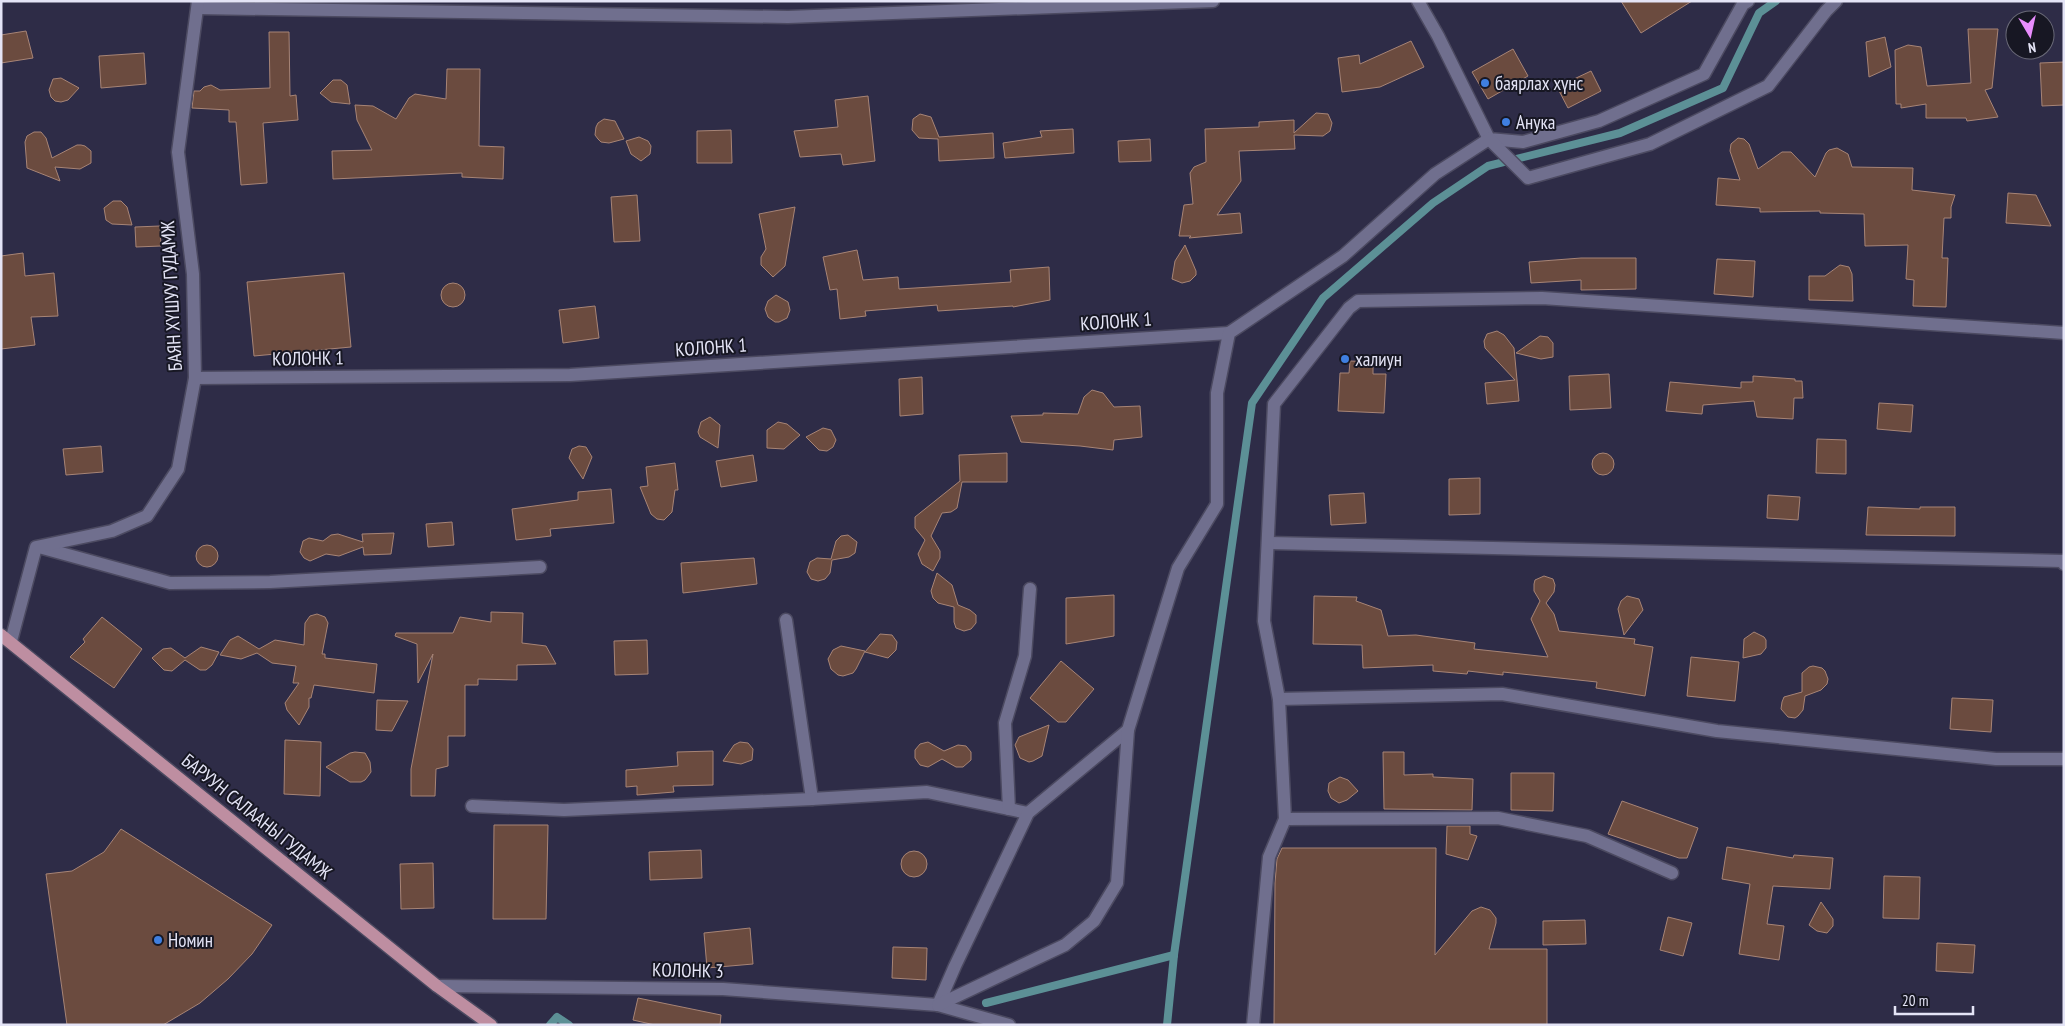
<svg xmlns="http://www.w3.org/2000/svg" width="2065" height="1026" viewBox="0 0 2065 1026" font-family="'PT Sans Narrow',sans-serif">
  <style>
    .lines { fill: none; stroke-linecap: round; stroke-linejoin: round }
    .stream { stroke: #5c9096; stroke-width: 8 }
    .building { fill: #6b4b3f; stroke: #a78476 }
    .minor-casing { stroke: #4c4a61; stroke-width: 15 }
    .major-casing { stroke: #4c4a61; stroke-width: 15 }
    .minor { stroke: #706f8e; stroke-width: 12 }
    .major { stroke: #be8ea1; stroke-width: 12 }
    .shop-dot { fill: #3f7fe0; stroke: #171723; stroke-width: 2 }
    .labels { text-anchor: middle; stroke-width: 4; stroke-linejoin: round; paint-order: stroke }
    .poi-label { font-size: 19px; fill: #e4e4f6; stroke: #171723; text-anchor: start }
    .street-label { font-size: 19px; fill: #e4e4f6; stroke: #171723 }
  </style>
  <rect width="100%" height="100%" fill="#2e2c47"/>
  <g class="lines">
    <!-- stream -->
    <g class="stream">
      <polyline points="986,1003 1174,955"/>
      <polyline points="550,1025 557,1017 569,1025"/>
      <polyline points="1167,1025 1174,955 1252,403 1323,298 1433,203 1488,166 1620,133 1723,88 1759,13 1776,1"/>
    </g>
  </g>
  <!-- building -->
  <g class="building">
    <polygon points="1621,1 1692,1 1641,33"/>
    <polygon points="1968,29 1998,29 1992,88 1985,90 1998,117 1967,121 1966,118 1926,118 1926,104 1901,108 1901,104 1896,104 1895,50 1908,45 1921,47 1927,86 1971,83"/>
    <polygon points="26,31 33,58 1,63 1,35"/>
    <polygon points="269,32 289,32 290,96 296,95 298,120 263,123 267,183 241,185 236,122 229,122 229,110 192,108 194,91 200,91 204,87 211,85 220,90 270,88"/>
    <polygon points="1885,37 1891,67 1869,77 1866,42"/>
    <polygon points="1411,41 1424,67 1380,87 1342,92 1338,58 1359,55 1360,64"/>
    <polygon points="1513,49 1528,76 1488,99 1472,72"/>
    <polygon points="144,53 146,84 101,88 99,56"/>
    <polygon points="2064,62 2064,105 2042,106 2040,63"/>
    <polygon points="447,69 480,69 479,146 504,147 503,179 462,177 462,173 333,179 332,151 372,150 357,120 355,105 373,106 396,119 409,98 415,94 446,99"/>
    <polygon points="1591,71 1601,91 1568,108 1557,87"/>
    <polygon points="61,78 79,88 68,100 61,102 55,101 51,97 49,90 53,79"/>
    <polygon points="333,80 341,80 347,85 350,104 331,102 320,93"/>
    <polygon points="868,96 875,161 843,165 841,154 800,157 794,131 838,127 835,100"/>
    <polygon points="1316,113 1328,114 1332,123 1330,131 1323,136 1294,135 1295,149 1239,151 1241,181 1217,215 1240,213 1242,233 1189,238 1191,236 1179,236 1184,205 1193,204 1190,173 1194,167 1206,162 1205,129 1259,127 1259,122 1294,120 1294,133"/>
    <polygon points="920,114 931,117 939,137 993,133 994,158 939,161 938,139 919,138 912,130 913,119"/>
    <polygon points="604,119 615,121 624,139 609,143 601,142 598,139 595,135 596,127 598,123"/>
    <polygon points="1073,129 1074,153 1005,158 1003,143 1042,137 1040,131"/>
    <polygon points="731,130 732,163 697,163 697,131"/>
    <polygon points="34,132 41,132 46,138 52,158 77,145 81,145 85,146 91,151 91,163 80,169 55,167 60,181 27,168 25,142 27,136"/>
    <polygon points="639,137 648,141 651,146 650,154 641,161 631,154 626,141"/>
    <polygon points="1738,138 1744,139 1749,144 1758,169 1782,152 1791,152 1815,177 1826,153 1829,150 1837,148 1848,154 1852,167 1913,168 1912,190 1955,195 1951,207 1951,218 1944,218 1942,258 1948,258 1946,307 1913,306 1914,280 1906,279 1908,245 1865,246 1864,214 1820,213 1820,211 1760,212 1760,208 1716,205 1718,178 1740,180 1730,151 1731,144"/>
    <polygon points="1150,139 1151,161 1119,162 1118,141"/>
    <polygon points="2008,193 2036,195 2051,226 2006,223"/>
    <polygon points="637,195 640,241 614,242 611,197"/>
    <polygon points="113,201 121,201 127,207 132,225 112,224 106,220 104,208"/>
    <polygon points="795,207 785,266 773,277 761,265 761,257 766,249 759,214"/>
    <polygon points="160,226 161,246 136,247 135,227"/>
    <polygon points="1185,245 1196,271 1196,275 1190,281 1182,283 1172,279 1175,261"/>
    <polygon points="857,250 863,280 898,277 899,289 1011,282 1010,270 1049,267 1050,300 1013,307 1013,306 938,311 937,305 865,311 866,316 840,319 837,289 830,290 823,257"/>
    <polygon points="23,253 25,276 54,273 58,316 31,317 35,345 1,349 1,256"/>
    <polygon points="1581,258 1636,258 1636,289 1581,290 1581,280 1531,283 1529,262"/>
    <polygon points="1717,259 1755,261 1753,297 1714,294"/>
    <polygon points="1840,265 1849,267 1852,274 1853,301 1809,300 1809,276 1825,276"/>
    <polygon points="344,273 351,347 254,356 247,282"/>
    <circle cx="453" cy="295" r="12"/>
    <polygon points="776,295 788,302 790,310 787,318 779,322 775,322 768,317 765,309 768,301"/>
    <polygon points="595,306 599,338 563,343 559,310"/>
    <polygon points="1497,331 1504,335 1514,348 1519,401 1487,404 1485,383 1515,380 1485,348 1484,341 1487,334"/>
    <polygon points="1540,336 1548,337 1553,343 1553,357 1541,359 1516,353"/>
    <polygon points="1350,361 1373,362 1373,374 1386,374 1384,413 1338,411 1340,373 1349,373"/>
    <polygon points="1609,374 1611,408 1570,410 1569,376"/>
    <polygon points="1753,376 1795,379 1795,381 1802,381 1803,398 1794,398 1793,419 1757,417 1754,401 1703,405 1702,414 1666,411 1670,382 1741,388 1741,382 1753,382"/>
    <polygon points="922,377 923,414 900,416 899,379"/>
    <polygon points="1092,390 1103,393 1114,407 1140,406 1142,437 1114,440 1113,450 1080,446 1021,442 1011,416 1043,415 1043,413 1078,414 1084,397"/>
    <polygon points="1879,403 1913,405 1911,432 1877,429"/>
    <polygon points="710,417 720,425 718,448 700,437 698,432 701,422"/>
    <polygon points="778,422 787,424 800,435 784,449 767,448 767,430"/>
    <polygon points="823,428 831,430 836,440 833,447 827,451 819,450 806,437"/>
    <polygon points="1817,439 1846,440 1846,474 1816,473"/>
    <polygon points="101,446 103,472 66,475 63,449"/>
    <polygon points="579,446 586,447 592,457 583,479 569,458 572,449"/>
    <circle cx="1603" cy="464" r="11"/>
    <polygon points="1007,453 1007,482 962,482 957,508 951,512 942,513 931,536 940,551 940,558 933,571 922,564 918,554 925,540 915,528 915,517 960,481 959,455"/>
    <polygon points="753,455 757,481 721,487 716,461"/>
    <polygon points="675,463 678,490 675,490 672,512 664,520 657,519 651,514 640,487 648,486 646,467"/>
    <polygon points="1480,478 1480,514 1449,515 1449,479"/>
    <polygon points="611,489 614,523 550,529 551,536 516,540 512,509 578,500 578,492"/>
    <polygon points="1364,493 1366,523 1331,525 1329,495"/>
    <polygon points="1768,495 1800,497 1798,520 1767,518"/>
    <polygon points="1868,507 1920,509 1920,507 1955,507 1955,536 1866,535"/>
    <polygon points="452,522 454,545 428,547 426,524"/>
    <polygon points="394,533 391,554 364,555 363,547 339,556 326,554 310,561 304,558 300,552 303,541 309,538 323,541 331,535 338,534 363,542 362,534"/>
    <polygon points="848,535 857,542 855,553 849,557 832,560 830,573 825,579 818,581 811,579 807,572 810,562 817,558 831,559 836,541 841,536"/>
    <circle cx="207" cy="556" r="11"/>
    <polygon points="754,558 757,584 683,593 681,563"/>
    <polygon points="937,573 952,585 958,605 970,610 976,615 976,623 971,629 964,631 956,628 954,622 954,607 938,603 933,598 931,591"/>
    <polygon points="1544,576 1553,579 1555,585 1554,592 1546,603 1554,614 1559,631 1635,639 1634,644 1653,647 1645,696 1596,688 1597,682 1503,672 1503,675 1468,671 1467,674 1433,671 1433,665 1363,668 1362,645 1313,644 1314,596 1357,597 1356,601 1381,610 1388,636 1416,635 1475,643 1474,649 1548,657 1531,619 1540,601 1534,591 1534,584 1535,580"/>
    <polygon points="1114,595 1114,636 1066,644 1066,598"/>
    <polygon points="1627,596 1639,599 1643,610 1624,635 1618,609 1621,601"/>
    <polygon points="491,612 523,613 522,643 546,646 556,664 517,665 517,680 478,679 478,685 465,685 465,736 448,736 448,766 436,769 435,796 411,796 411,769 433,654 418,683 417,644 395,636 396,633 453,633 460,617 491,622"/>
    <polygon points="317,614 325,617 328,623 322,654 325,654 325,658 377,664 374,693 314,685 311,698 309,698 309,707 299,725 287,710 285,703 299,683 293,683 296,666 272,663 257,653 241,659 220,655 230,640 238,636 259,649 275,640 304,645 305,623 310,616"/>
    <polygon points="102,617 142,649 114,688 70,657 85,642 83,639"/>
    <polygon points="1754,632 1764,637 1766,640 1766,648 1761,654 1743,658 1744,639"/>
    <polygon points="880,634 892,635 897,642 896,650 888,658 865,652"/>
    <polygon points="647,640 648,674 615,675 614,641"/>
    <polygon points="841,646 865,651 856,669 853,673 843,676 838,675 831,669 828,659 833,650"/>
    <polygon points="201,647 219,652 212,665 206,670 200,670 185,660 172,671 164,670 152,658 163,649 171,648 185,658"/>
    <polygon points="1691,657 1739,662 1735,701 1687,696"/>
    <polygon points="1061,661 1094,689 1066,722 1058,722 1030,698"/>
    <polygon points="1813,666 1822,668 1825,671 1828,679 1827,684 1821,690 1805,696 1803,710 1798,716 1795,718 1788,717 1781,709 1782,702 1784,697 1802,692 1802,673 1809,667"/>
    <polygon points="1952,698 1993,700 1991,732 1950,729"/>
    <polygon points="377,700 408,701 392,731 376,730"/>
    <polygon points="1049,725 1042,756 1033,761 1029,762 1020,758 1015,745 1019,737"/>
    <polygon points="285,740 321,742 320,796 284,794"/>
    <polygon points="740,742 748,743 753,749 752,760 741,764 723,761 734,745"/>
    <polygon points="928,742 944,751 958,745 966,746 971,752 971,760 963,767 956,767 942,759 928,767 920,765 915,758 915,750 920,744"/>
    <polygon points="713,751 713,785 673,786 674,792 637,795 637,786 626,787 626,770 678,766 677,752"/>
    <polygon points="355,752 365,753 370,762 371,772 365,780 361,782 350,782 326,767 350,753"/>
    <polygon points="1383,752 1404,752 1404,775 1433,774 1433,777 1473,779 1472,810 1384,809"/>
    <polygon points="1511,773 1554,773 1553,811 1511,810"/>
    <polygon points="1340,777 1348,780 1358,791 1347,800 1339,803 1331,798 1328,791 1329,783"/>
    <polygon points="1622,801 1698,828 1687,858 1679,858 1608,834"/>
    <polygon points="494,825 548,825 546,919 493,919"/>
    <polygon points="1447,826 1470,826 1470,834 1477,836 1468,860 1446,854"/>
    <polygon points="121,829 272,925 252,954 228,979 200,1003 163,1025 67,1025 46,874 72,871 104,852"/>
    <polygon points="1727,847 1793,858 1794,855 1833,858 1830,889 1773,886 1767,924 1784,926 1779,960 1739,954 1750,884 1722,879"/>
    <polygon points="1282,848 1436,848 1435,955 1472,911 1481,907 1490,910 1496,918 1496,923 1489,949 1547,949 1547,1025 1274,1025 1275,883 1277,859"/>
    <polygon points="701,850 702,878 650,880 649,852"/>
    <circle cx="914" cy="864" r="13"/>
    <polygon points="433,863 434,908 401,909 400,864"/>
    <polygon points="1884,876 1920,877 1919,919 1883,918"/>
    <polygon points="1821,902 1833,919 1833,926 1827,933 1817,931 1809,925"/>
    <polygon points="1668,917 1692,923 1683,956 1660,950"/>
    <polygon points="1585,920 1586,944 1543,945 1543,921"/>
    <polygon points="750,928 753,964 707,968 704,933"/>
    <polygon points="1937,943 1975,945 1973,973 1936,971"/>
    <polygon points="893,947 927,948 926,980 892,978"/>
    <polygon points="638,998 721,1015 720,1025 655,1025 633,1020"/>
  </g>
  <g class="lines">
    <defs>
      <g id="minor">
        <polyline points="1418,1 1438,36 1489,139 1523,142 1599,121 1704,74 1743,4 1748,1"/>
        <polyline points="198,8 788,17 1213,1"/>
        <polyline points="195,378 570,375 1229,333"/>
        <polyline points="1268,543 2062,561 2064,564"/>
        <polyline points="39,547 170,583 270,582 540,567"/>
        <polyline points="786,620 812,799"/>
        <polyline points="11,641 36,547 112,531 147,516 178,469 195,378 193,274 178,152 198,1"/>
        <polyline points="1279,699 1502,694 1717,731 1996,759 2064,759"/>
        <polyline points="472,806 564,810 812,799 927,792 1028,813"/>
        <polyline points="1009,809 1005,723 1025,656 1030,589"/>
        <polyline points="1285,819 1498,818 1587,836 1672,873"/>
        <polyline points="437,986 723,989 938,1005 1009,1025"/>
        <polyline points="938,1005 955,966 1028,813 1128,730 1178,568 1217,504 1217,393 1229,333 1343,256 1435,174 1489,139 1528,178 1650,144 1768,86 1826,11 1836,1"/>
        <polyline points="938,1005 1065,945 1094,921 1117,883 1128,730"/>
        <polyline points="1253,1025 1269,857 1285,819 1279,699 1264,621 1274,404 1349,308 1358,301 1542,298 2064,333"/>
      </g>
      <polyline id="major" points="1,635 437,986 491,1025"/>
    </defs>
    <!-- minor casing -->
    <use href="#minor" class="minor-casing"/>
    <!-- major casing -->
    <use href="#major" class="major-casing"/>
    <!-- minor -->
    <use href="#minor" class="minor"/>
    <!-- major -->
    <use href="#major" class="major"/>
  </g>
  <!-- markers -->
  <g class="shop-dot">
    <circle cx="1485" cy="83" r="5"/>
    <circle cx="1506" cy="122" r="5"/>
    <circle cx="1345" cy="359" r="5"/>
    <circle cx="158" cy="940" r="5"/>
  </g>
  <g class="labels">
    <!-- poi labels -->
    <g class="poi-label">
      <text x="1495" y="90">баярлах хүнс</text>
      <text x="1516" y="129">Анука</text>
      <text x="1355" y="366">халиун</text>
      <text x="168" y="947">Номин</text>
    </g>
    <!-- street labels -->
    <g class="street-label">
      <text transform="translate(171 296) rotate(-93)" y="7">БАЯН ХҮШУУ ГУДАМЖ</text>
      <text transform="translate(1116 321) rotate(-4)" y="7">КОЛОНК 1</text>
      <text transform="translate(711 347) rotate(-4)" y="7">КОЛОНК 1</text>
      <text transform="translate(308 358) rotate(-1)" y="7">КОЛОНК 1</text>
      <text transform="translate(257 816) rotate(39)" y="7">БАРУУН САЛААНЫ ГУДАМЖ</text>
      <text transform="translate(688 970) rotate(1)" y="7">КОЛОНК 3</text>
    </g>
  </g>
  <!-- border -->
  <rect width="2065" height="1026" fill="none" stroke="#e4e4f6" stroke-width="5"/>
  <!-- north arrow -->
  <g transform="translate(2030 35) rotate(171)"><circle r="24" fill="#171723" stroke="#696977"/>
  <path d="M0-4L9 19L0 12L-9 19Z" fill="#e98dfe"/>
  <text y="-8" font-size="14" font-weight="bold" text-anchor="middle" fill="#e4e4f6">N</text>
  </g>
  <!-- scale -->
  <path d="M1895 1006v8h78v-8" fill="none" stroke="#e4e4f6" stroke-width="2.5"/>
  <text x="1902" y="1006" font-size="15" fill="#e4e4f6" stroke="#171723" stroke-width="4" paint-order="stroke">20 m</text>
</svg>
